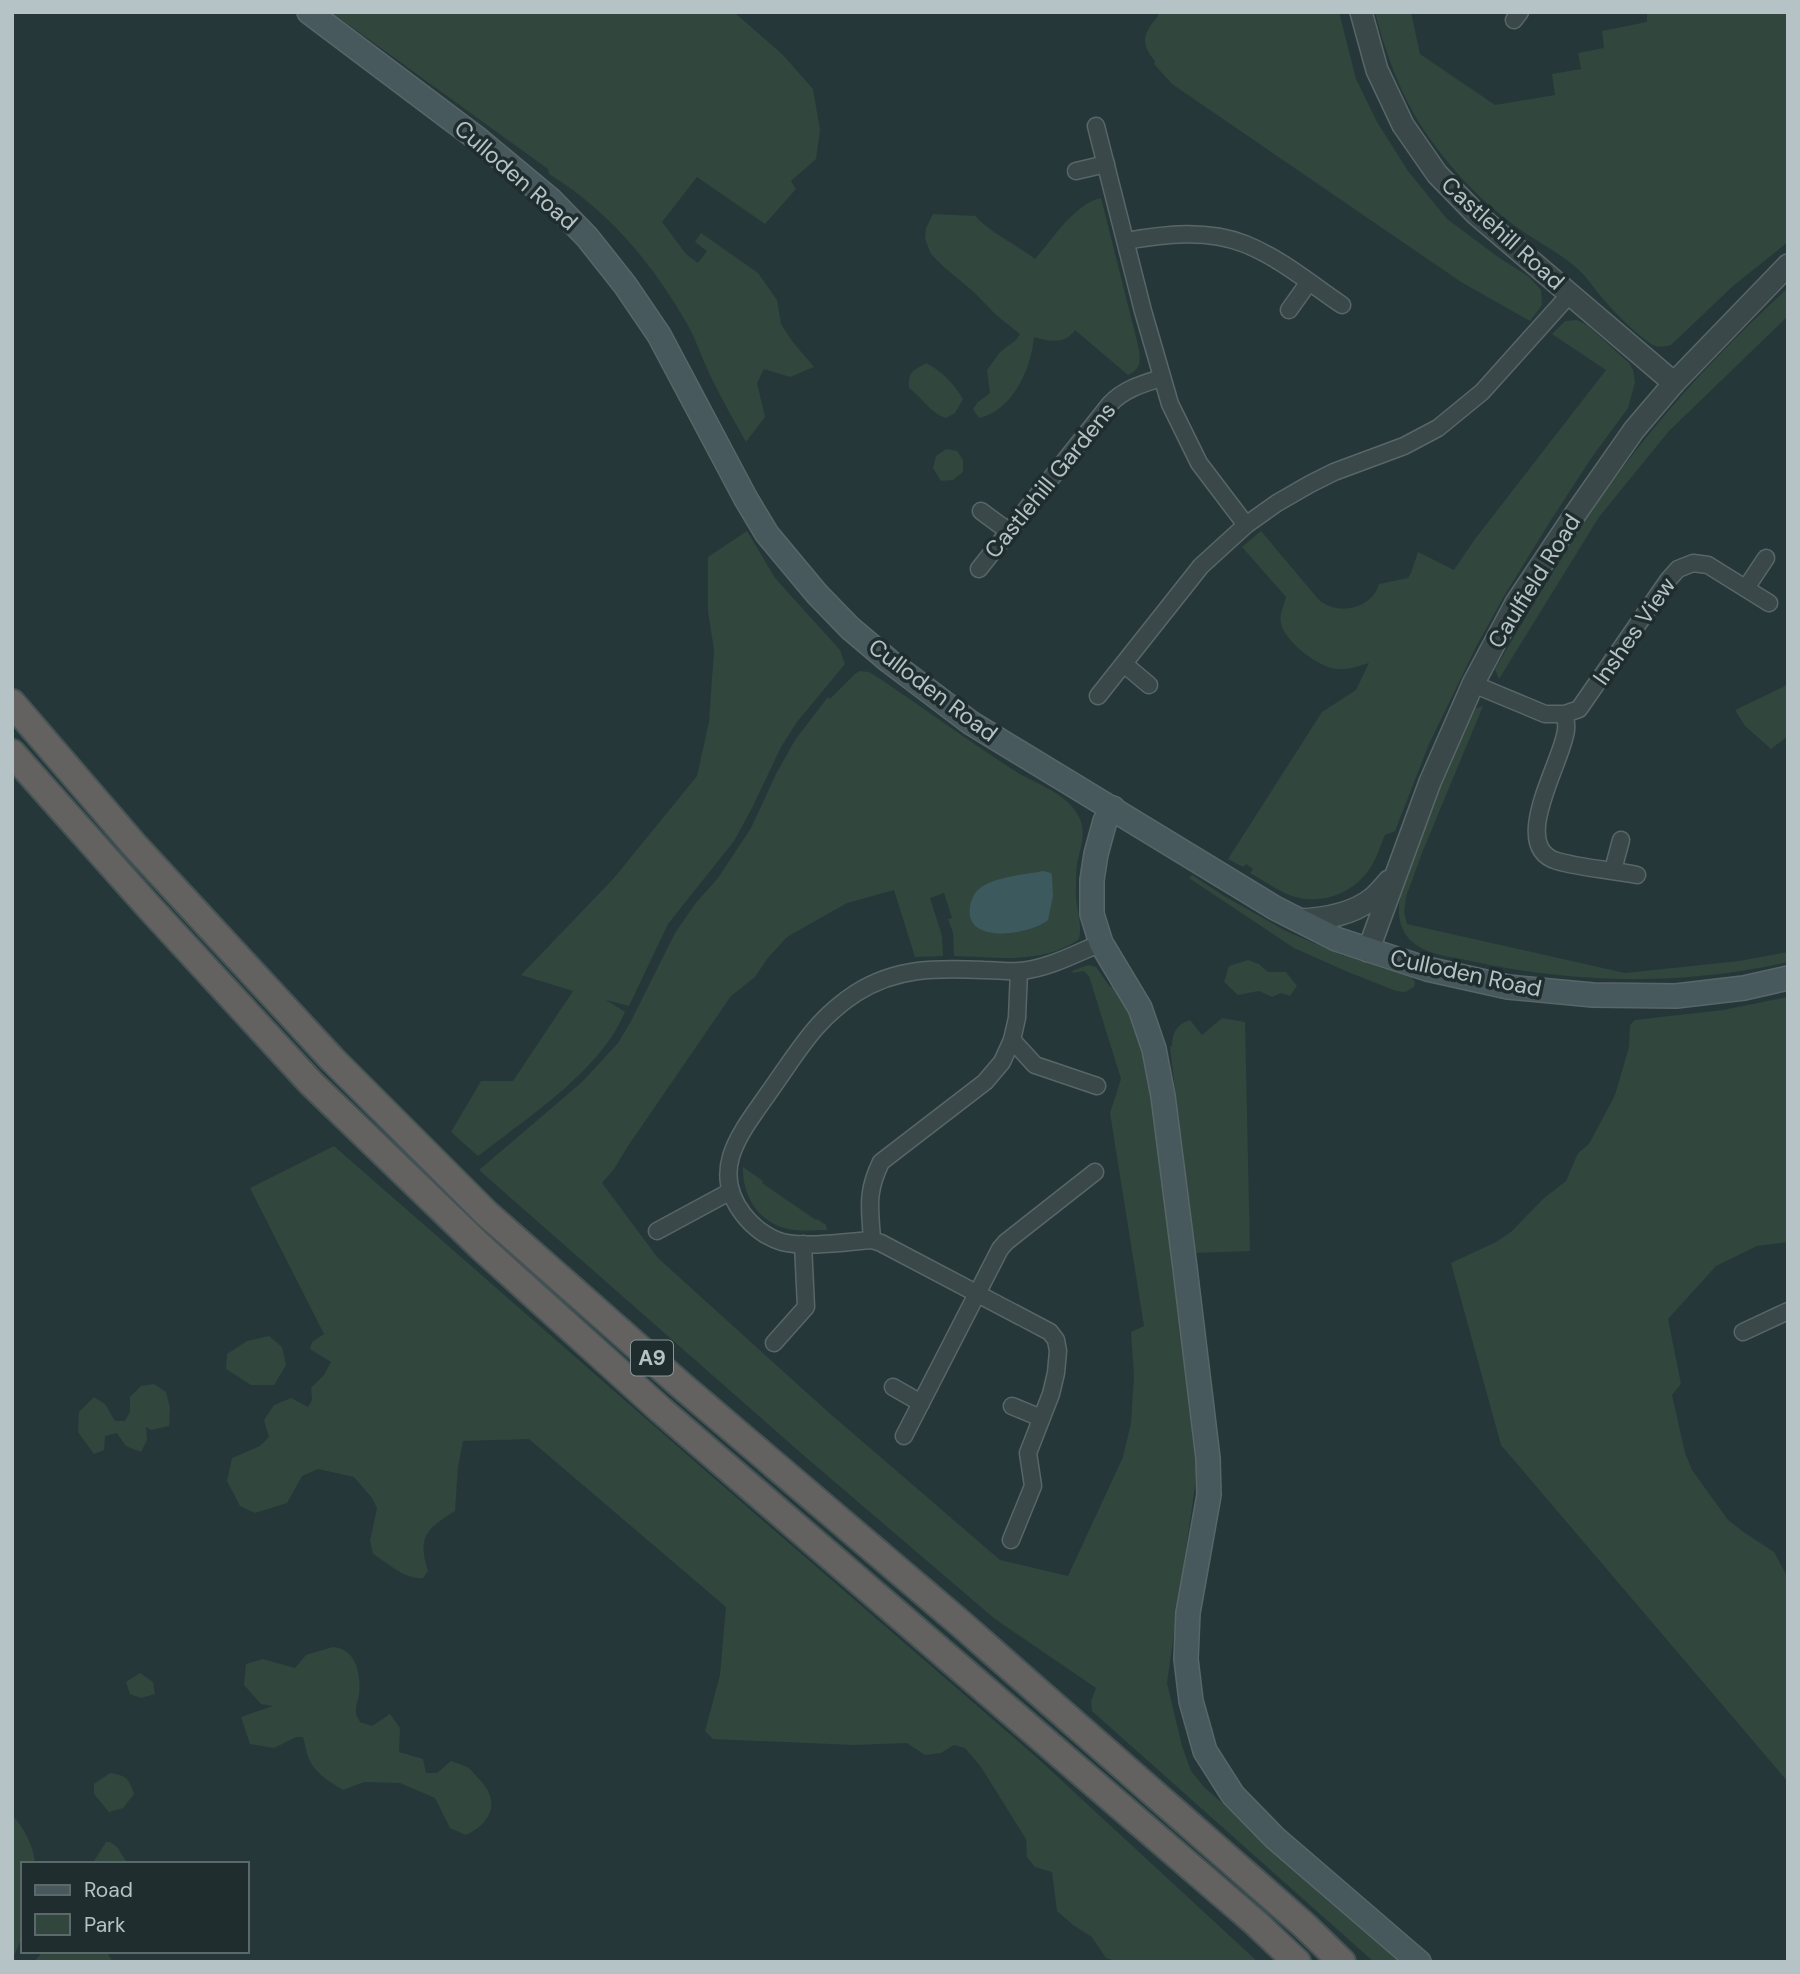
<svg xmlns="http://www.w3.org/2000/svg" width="1800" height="1974" viewBox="0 0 1800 1974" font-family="'DM Sans',sans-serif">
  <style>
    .green { fill: #31463c }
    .water { fill: #3c5a5e }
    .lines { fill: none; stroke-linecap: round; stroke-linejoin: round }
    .minor-casing { stroke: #586668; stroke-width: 19 }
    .tertiary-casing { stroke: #586668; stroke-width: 24 }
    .secondary-casing { stroke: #586668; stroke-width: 26 }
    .trunk-casing { stroke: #455355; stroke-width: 30 }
    .minor { stroke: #3a484a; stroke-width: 16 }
    .tertiary { stroke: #3a484a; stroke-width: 21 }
    .secondary { stroke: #48595d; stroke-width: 23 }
    .trunk { stroke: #646261; stroke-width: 26 }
    .labels { text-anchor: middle; stroke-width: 7; stroke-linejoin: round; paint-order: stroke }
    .shield { fill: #1f2d2f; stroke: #889699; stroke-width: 2 }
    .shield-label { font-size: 21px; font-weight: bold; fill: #b5c3c6 }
    .street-label { font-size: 23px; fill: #b5c3c6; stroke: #1f2d2f }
  </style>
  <rect width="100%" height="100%" fill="#26373a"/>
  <!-- green -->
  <g class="green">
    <path d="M331,12H734L782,54L813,89L820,130L816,159L791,181L796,189L765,224L697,177L662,222L686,254L698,263L707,251L695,242L701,233L758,273L777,300L781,324L792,341L814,367L790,377L764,369L757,383L765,417L746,442C735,422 723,402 713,381C703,362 697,341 686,322C652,263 608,210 549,174L548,169Z"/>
    <path d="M1159,12H1339L1356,79L1377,122L1408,171L1447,219L1498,257L1528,276L1541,290L1542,305L1530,321L1461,282L1172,84L1154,64L1155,61C1146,51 1141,40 1149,28C1153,21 1157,20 1159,12Z"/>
    <path d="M1375,12H1411L1420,54L1495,105L1555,95L1552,74L1581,69L1578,53L1604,48L1602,31L1647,22V12H1788V242L1733,286L1671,345C1664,347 1658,348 1651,344C1634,332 1618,316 1604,300C1596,291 1589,280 1580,271C1561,253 1537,242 1515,226C1483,202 1456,175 1433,143C1404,104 1387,59 1375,12Z"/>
    <path d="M1101,198L1137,341C1140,355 1144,368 1128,375L1075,330C1066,344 1050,342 1034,337C1031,369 1013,410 979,418L973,409L978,402L990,393L987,370L1000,352L1016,340L1020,334L996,315L975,293L944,267L931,254L925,239L926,228L933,214L975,216C992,234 1016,244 1035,259C1053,239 1074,204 1101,198Z"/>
    <path d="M1788,288V316L1669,431L1599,517L1499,679L1495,669C1522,623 1549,577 1578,532C1636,442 1709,360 1788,288Z"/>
    <path d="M1577,320L1587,325L1629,363L1633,370L1635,382L1628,408L1592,457L1551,520L1504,596L1476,647L1429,744L1395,831L1385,835C1379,849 1375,864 1365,875C1346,897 1316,905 1289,895C1275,889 1263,880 1250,873L1253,869L1246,864L1243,867L1228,859L1322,712L1356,690L1369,663C1359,666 1349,670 1338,669C1320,669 1284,641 1281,623C1279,614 1284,606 1286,597L1242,547L1261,531L1319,600C1338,616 1372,609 1379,584L1408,578L1411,573L1418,552L1454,570L1475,539L1606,370L1552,334L1565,321Z"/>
    <path d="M926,363C942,371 954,384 963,399L955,413L946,418C930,413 922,397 909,388C908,371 913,371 926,363Z"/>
    <polygon points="946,449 957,451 963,460 963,472 953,480 941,481 933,468 936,456"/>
    <path d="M747,531L775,578L840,650L845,664L797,722L781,747L752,808L734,841L668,924L629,1006L606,1000L625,1012C621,1020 617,1029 612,1036C579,1085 524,1120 478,1156L451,1132L481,1081H513L573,991L521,975L614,878L697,776L709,722L714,650L708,611V557Z"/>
    <path d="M859,671L869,672L882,680C927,711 970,742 1015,771C1037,785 1067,792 1079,817C1087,832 1080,849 1077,864C1076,873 1076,882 1076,891C1075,906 1083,924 1079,939C1043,965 996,957 954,956L953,933L948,919L952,918L944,893L930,898L942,936L943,956L915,957L894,890L847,903L787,937L767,959L755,977L731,996L628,1146L614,1169L602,1183L658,1258L827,1411L1000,1560L1068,1576L1123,1457L1131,1423L1134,1376L1131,1332L1144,1326L1110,1113L1121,1079L1089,976L1084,971L1073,973L1072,971L1088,965L1096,967L1110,987L1114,985C1133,1016 1142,1049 1151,1084L1197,1442L1195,1486L1167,1683L1182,1746L1191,1771L1204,1787L1403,1962H1374L1092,1711L1091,1701L1096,1688L995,1619L802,1454L479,1170L582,1082L618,1043L630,1023L675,933L695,904L718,878L751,828L776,774L795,740L828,697L830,699L855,674Z"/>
    <polygon points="1788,683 1788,736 1771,749 1745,726 1735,710 1783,687"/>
    <path d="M1483,706L1422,853L1406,897L1404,912L1407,924L1625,973L1739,961L1788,952V962C1684,986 1574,984 1471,961C1453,957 1429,955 1415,944C1397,931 1397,910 1401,891L1448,767L1474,709Z"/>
    <polygon points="1192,875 1224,896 1286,931 1344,956 1347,952 1410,975 1415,982 1414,987 1405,992 1396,991 1348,972 1294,948 1189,878"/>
    <polygon points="1248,960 1259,964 1268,972 1286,972 1297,986 1290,996 1281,993 1272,997 1259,991 1238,995 1224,982 1229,966"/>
    <polygon points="1788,997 1788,1242 1757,1246 1716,1266 1668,1319 1681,1384 1672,1395 1685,1453 1692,1470 1728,1520 1745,1533 1774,1552 1788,1578 1788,1782 1501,1445 1451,1263 1496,1242 1511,1232 1543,1199 1566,1181 1578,1153 1589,1144 1615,1095 1629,1047 1630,1025 1635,1020 1723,1010"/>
    <path d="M1222,1018L1245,1022L1250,1251L1194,1253L1170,1047L1172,1046C1172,1033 1177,1024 1190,1020L1202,1035Z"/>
    <path d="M334,1146L716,1480L1034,1755L1258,1962H1139L1135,1960L1119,1962L1106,1958L1092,1937L1073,1925L1057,1911L1052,1872L1035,1867L1027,1857L1026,1839L981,1767L965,1748L954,1745L941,1753L925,1755L907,1743L854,1745L713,1739L705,1731L720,1675L726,1607L529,1439L463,1441L458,1467L455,1511C426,1529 417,1537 428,1571L423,1578C404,1579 389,1564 373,1554L370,1541L377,1508L372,1498L354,1477L318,1469L302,1476L287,1503L255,1513L240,1506L227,1481L232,1458L260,1446L269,1437L264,1420L274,1405L291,1398L308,1407L312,1400L311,1388L324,1375L331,1362L310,1349L312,1342L324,1334L250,1188Z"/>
    <path d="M743,1167L763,1181L762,1183L816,1220L817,1219L826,1225L827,1230C814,1230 800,1232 788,1229C759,1223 742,1196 743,1167Z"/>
    <polygon points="269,1336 282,1347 286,1365 274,1385 251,1385 226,1369 227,1354 247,1341"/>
    <polygon points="154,1384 166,1392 170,1408 169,1426 151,1430 146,1427 147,1440 141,1452 126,1446 117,1433 105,1436 104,1450 94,1454 78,1432 79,1412 94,1397 105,1404 115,1421 125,1421 130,1412 130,1397 141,1386"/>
    <path d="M333,1647C357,1649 361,1675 359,1695C358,1700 355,1707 356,1712C356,1716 359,1719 360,1722L372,1726L390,1714L400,1728L399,1752L423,1759L426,1773H437L451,1761C456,1763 462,1765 467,1767C472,1770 475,1775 479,1779C501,1801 492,1823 466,1835L450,1828L435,1798L400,1783L364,1782L343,1790C331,1783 315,1773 309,1759C306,1752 305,1744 303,1737H296L274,1748L250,1744L241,1717L273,1706L261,1704L244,1685L246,1664L263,1659L295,1668L306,1655Z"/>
    <polygon points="140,1673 153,1682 155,1694 141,1698 130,1694 126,1682"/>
    <path d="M110,1773C126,1775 129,1779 134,1794L123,1808L109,1812L94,1794V1784Z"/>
    <path d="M12,1815C24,1828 34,1846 35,1864H23V1935L13,1958L19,1962H12Z"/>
    <polygon points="106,1842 110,1842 117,1847 128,1864 95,1864 94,1861"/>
    <polygon points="43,1951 106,1951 113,1962 34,1962"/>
  </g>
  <!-- water -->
  <path class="water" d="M1043,871L1051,873L1052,876L1053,896L1048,920C1030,935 964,945 970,907C971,900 974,893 980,888C996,876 1024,875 1043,871Z"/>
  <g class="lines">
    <defs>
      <g id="minor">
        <polyline points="1514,20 1520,12"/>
        <polyline points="1096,126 1143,311 1170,404 1199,463 1246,525"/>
        <polyline points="1076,171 1106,164"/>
        <path d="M1126,241C1165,234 1207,229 1245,244C1280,258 1311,284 1342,305"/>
        <polyline points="1289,310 1309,282"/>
        <polyline points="981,511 1008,531"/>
        <path d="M979,569L1110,404C1124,389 1142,384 1161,378"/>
        <polyline points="1746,588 1766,558"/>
        <polyline points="1124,664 1149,685"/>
        <polyline points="1473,684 1545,714 1565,714 1579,709 1669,579 1678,569 1693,563 1708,565 1769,603"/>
        <polyline points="1098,696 1201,566 1246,525 1277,503 1310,484 1334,472 1404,446 1438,428 1482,392 1570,294"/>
        <path d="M1565,714C1565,719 1567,725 1566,730C1563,761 1508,846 1557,861C1581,868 1612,870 1637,875"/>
        <polyline points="1613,870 1621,840"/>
        <polyline points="1012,1040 1035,1065 1097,1086"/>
        <polyline points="657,1231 731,1191"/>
        <path d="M872,1240C870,1207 866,1193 881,1162L985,1082L1002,1062L1012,1040L1017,1018L1019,971"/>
        <polyline points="1743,1332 1788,1311"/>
        <polyline points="774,1343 806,1307 803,1244"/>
        <polyline points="893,1387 921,1403"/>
        <polyline points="1012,1406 1041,1418"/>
        <polyline points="904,1436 1000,1249 1006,1242 1095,1172"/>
        <path d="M1011,1540L1033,1486L1028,1453L1051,1394L1056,1373L1058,1351L1056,1340L1050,1332L881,1243L872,1240C846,1242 806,1248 782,1242C767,1238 752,1226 743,1214C707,1167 745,1128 772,1088C799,1050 816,1019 856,993C897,967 937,968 984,970C996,970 1009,972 1021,971C1049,968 1075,954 1101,943"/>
      </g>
      <g id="tertiary">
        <polyline points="1361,12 1377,70 1403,125 1437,174 1476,214 1674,383"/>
        <path d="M1298,920C1324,919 1352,915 1373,898C1379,893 1384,887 1389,881"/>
        <polyline points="1368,951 1430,782 1473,684 1516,603 1576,513 1634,430 1674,383 1788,265"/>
      </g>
      <g id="secondary">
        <polyline points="309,12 479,140 551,200 587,237 625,285 659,335 746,499 767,534 817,594 850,628 889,661 971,723 1275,908 1336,939 1427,969 1508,987 1593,995 1676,996 1744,988 1788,978"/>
        <polyline points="1113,808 1105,821 1096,854 1092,880 1092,914 1101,943 1140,1008 1154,1049 1163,1096 1185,1268 1208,1458 1209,1495 1188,1613 1186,1659 1191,1701 1205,1751 1233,1795 1275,1838 1419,1962"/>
      </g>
      <g id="trunk">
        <polyline points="12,703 135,846 332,1059 487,1214 682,1386 960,1623 1305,1926 1342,1962"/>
        <polyline points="12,753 149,907 311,1083 481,1247 661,1410 1257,1924 1297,1962"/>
      </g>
    </defs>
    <!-- minor casing -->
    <use href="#minor" class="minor-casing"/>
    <!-- tertiary casing -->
    <use href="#tertiary" class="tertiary-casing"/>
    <!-- secondary casing -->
    <use href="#secondary" class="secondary-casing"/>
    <!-- trunk casing -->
    <use href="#trunk" class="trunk-casing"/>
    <!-- minor -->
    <use href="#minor" class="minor"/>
    <!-- tertiary -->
    <use href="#tertiary" class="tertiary"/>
    <!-- secondary -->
    <use href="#secondary" class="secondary"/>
    <!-- trunk -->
    <use href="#trunk" class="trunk"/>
  </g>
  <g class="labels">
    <!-- shield labels -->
    <rect class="shield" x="631" y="1340.5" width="42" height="35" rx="5"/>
    <g class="shield-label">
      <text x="652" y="1365">A9</text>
    </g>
    <!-- street labels -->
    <g class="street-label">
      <text transform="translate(516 175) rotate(41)" y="8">Culloden Road</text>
      <text transform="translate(1503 233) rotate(42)" y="8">Castlehill Road</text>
      <text transform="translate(1050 480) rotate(-51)" y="8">Castlehill Gardens</text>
      <text transform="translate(1534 581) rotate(-58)" y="8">Caulfield Road</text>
      <text transform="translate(1634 631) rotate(-55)" y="8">Inshes View</text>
      <text transform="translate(933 690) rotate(37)" y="8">Culloden Road</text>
      <text transform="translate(1466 973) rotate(12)" y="8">Culloden Road</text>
    </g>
  </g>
  <!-- border -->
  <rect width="1800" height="1974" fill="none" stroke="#b5c3c6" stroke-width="28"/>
  <!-- legend -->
  <rect x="21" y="1862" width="228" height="91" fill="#1f2d2f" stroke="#5b696b" stroke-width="2"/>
  <rect x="35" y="1885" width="35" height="10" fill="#48595d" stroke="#5b696b" stroke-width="2"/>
  <text x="84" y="1897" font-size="21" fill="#b5c3c6">Road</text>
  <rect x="35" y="1914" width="35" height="21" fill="#31463c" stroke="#5b696b" stroke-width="2"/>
  <text x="84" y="1932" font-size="21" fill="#b5c3c6">Park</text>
</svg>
